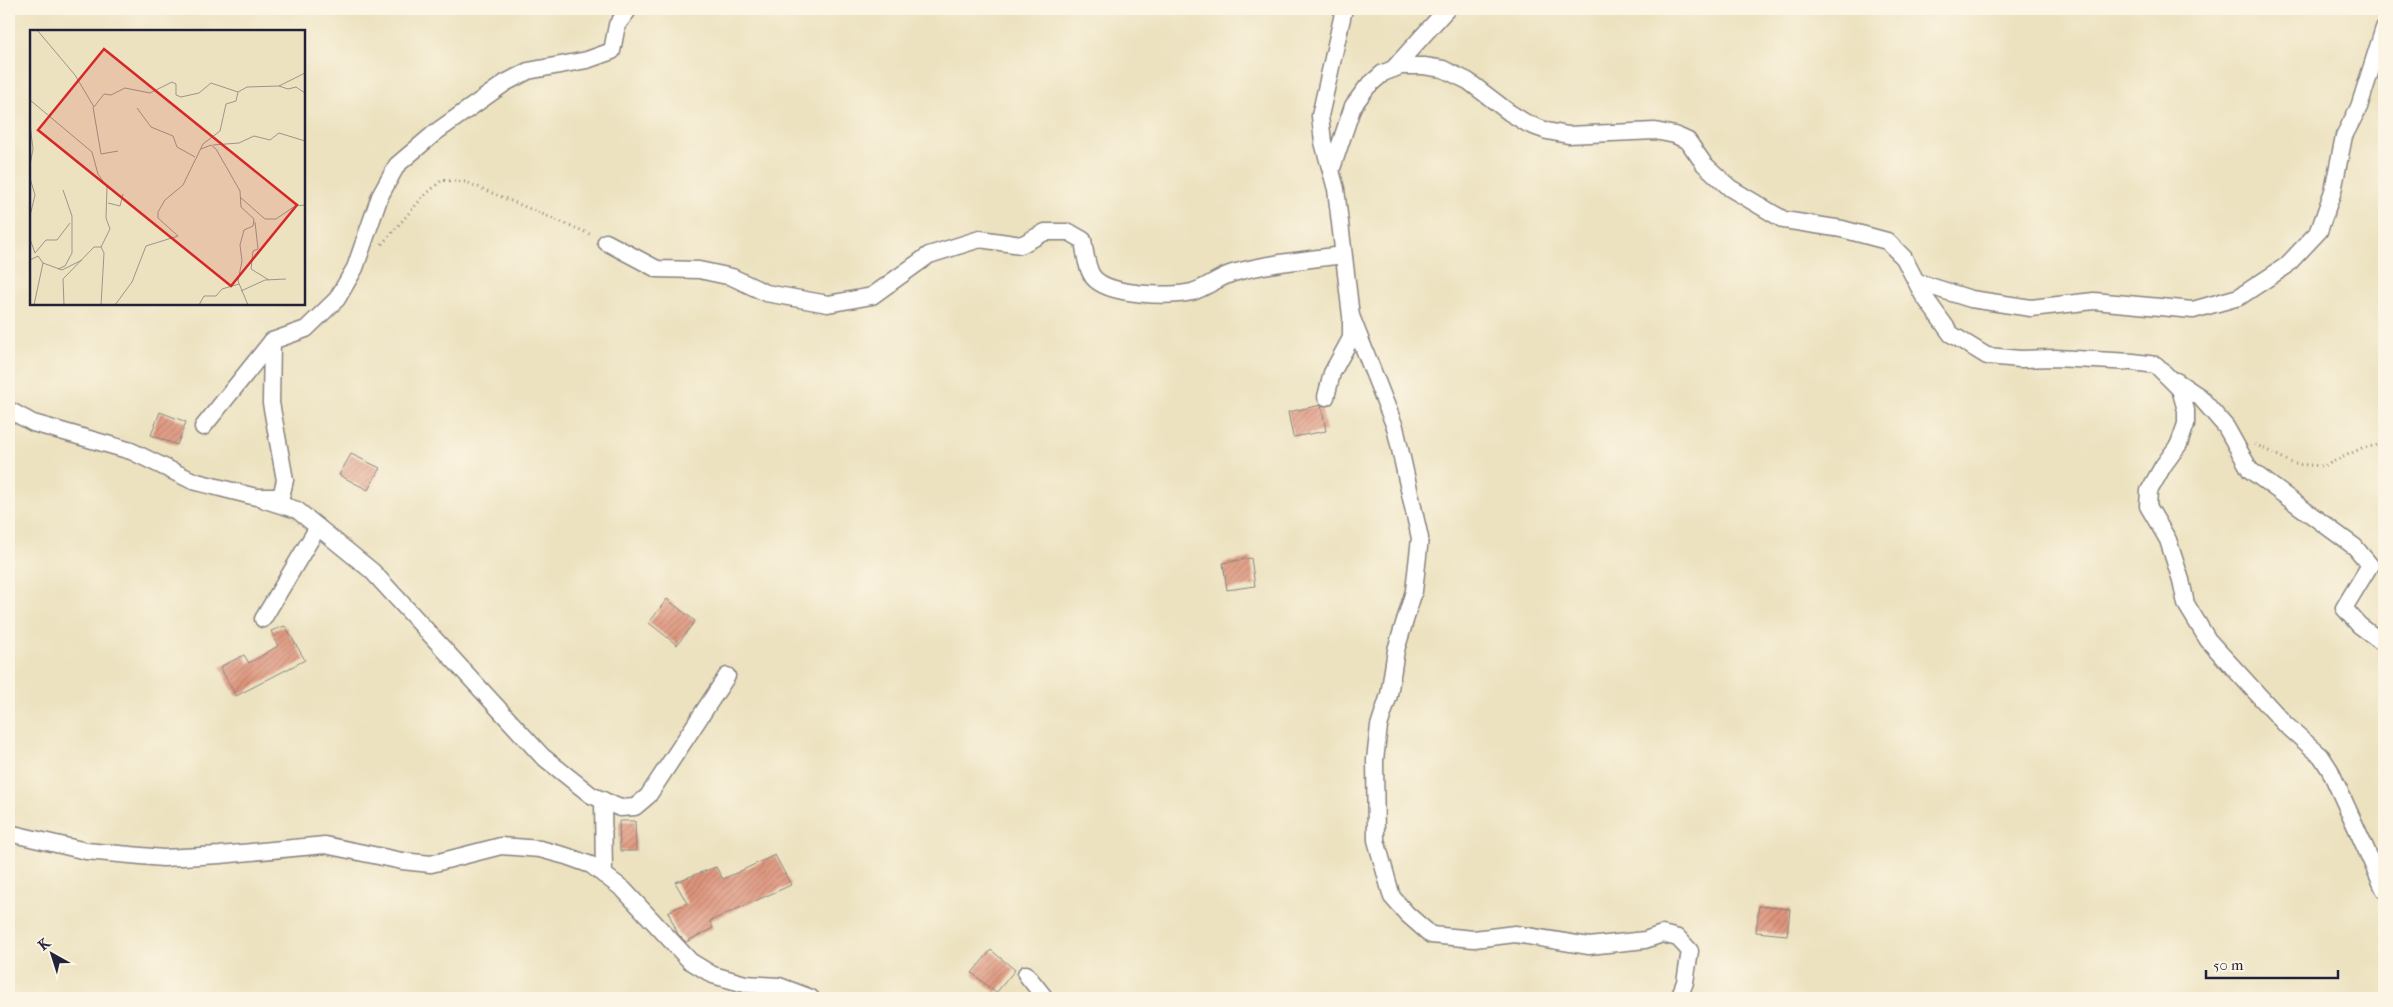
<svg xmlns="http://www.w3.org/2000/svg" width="2393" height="1007" viewBox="0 0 2393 1007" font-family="'IM FELL French Canon',serif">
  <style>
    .building { fill: url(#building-hatch) }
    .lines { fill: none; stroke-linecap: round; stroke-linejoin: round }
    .street-casing { stroke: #87827e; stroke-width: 19 }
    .path { stroke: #87827e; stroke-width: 3; stroke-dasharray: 1 4; stroke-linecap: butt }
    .street { stroke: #fff; stroke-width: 16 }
    .inset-road { fill: none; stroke: #9b958b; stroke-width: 1 }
    .view { fill: #d62828; fill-opacity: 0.15; stroke: #d62828; stroke-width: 2.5 }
    .inset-edge { fill: none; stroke: #22223b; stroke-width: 2.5 }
  </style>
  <defs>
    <pattern id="building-hatch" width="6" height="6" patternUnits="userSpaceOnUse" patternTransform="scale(1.25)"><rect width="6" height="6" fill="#de947c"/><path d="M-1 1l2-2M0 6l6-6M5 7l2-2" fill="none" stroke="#b47867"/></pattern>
  </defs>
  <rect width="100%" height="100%" fill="#fcf5e5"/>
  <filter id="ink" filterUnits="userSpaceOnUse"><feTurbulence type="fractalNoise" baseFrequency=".02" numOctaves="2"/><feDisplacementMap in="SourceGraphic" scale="10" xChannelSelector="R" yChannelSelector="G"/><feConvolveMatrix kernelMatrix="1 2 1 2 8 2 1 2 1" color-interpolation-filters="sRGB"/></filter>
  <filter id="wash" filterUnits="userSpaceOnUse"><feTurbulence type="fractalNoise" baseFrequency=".0096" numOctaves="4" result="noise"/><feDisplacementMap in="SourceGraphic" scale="20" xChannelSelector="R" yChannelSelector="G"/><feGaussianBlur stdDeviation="1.12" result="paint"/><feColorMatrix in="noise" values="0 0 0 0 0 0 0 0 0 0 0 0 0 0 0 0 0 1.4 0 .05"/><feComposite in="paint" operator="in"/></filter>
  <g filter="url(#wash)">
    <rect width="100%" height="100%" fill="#ece2c0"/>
    <g id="blocks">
      <!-- building -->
      <g class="building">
        <polygon points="1321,405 1326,431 1293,437 1288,412"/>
        <polygon points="160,412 186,422 177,445 151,435"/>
        <polygon points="351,454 380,468 368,490 339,475"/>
        <polygon points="1251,558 1255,586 1227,590 1223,563"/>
        <polygon points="667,599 695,621 677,645 649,623"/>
        <polygon points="285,626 305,660 236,696 220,667 244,655 249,663 278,646 271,631"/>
        <polygon points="619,821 635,821 636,851 620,851"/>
        <polygon points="775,855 791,885 710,921 713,928 686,942 678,934 668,912 687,903 675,882 716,867 723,879"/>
        <polygon points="1759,906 1790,909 1787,935 1756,932"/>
        <polygon points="991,950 1015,970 996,993 972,973"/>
      </g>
    </g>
  </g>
  <g filter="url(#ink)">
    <use href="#blocks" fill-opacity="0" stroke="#87827e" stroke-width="1"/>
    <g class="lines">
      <defs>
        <g id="street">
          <polyline points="1344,9 1320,116 1323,142 1336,189 1351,316 1395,427 1420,538 1414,591 1396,650 1389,695 1379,726 1375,760 1376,840 1392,897 1407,914 1431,935 1474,939 1515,934 1589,946 1645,940 1662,934 1678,938 1690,951 1685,982 1679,998"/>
          <polyline points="1393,69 1447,9"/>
          <polyline points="1331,171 1353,106 1367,87 1383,73 1401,66 1424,66 1443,69 1468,81 1510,113 1528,124 1547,131 1568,135 1655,131 1675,135 1688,141 1704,164 1730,188 1784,220 1842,229 1887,241 1904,258 1923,295 1951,334 1987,356 2020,359 2055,358 2133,362 2156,365 2180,389 2186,410 2186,424 2179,444 2163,466 2149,491 2148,506 2168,540 2181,580 2186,604 2208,640 2285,724 2321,756 2330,770 2384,889"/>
          <path d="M606,242L657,269L699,270L732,277L766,293L828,304L872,296L929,255L980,239L1021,245L1045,232H1069L1083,240C1085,251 1086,267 1093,277C1108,296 1170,297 1192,292C1206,288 1219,277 1233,273C1268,263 1306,260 1342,255"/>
          <polyline points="1917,282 1971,299 2031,308 2094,301 2193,310 2239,297 2286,266 2319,231 2333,191 2344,136 2359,107 2384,28"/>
          <polyline points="2176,381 2200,397 2226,427 2250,470 2355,547 2370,565 2344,608 2359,625 2384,644"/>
          <polyline points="1326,397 1332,373 1351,338 1351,321"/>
          <polyline points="9,410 33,423 131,451 193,481 256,497 281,497 285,480 271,403 272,341 306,329 337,299 355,268 380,196 397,165 436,132 505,83 528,71 587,60 612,51 617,25 629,9"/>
          <polyline points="203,427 272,341"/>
          <polyline points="265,500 297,510 372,571 542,756 591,795 620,808 635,807 648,796 727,676"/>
          <polyline points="263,619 318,527"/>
          <polyline points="603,800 604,875"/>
          <polyline points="9,833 86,851 163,858 220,855 325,845 402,861 431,864 501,846 540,849 566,856 591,865 623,889 690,961 713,975 745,984 779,986 811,998"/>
          <polyline points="1026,974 1045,998"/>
        </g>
      </defs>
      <!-- street casing -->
      <use href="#street" class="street-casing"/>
      <!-- path -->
      <g class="path">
        <polyline points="382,244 423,197 442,180 466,182 592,235"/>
        <polyline points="2255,444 2294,464 2324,466 2362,448 2384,444"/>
      </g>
      <!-- street -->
      <use href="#street" class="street"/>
    </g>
  </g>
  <!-- overview -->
  <g transform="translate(30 30)">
    <rect width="275" height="275" fill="#ece2c0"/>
    <path class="inset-road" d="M7,0L45,45L64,77L74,64L81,65L95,58L120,63L142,52L146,54V65L151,67L169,63L181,53L208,62M249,56L258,59L266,57L275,63M0,70L62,122L68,144L77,157L76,188L80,199L71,217H64L33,249L34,275M63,77L71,124L88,121M107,78L121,97L143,106L147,117L165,127M0,94L3,119L0,135M183,115L209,113L224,106L240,110L249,103L275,111M171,119L181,115L186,119L210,161L211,177L224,189L223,196L214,200L210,215L212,231L208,251L218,275M0,148L5,165L0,186M210,167L235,189H246L265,176L275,175M78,173L90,176L93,164M225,192L228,219L223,221L221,239L239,250M0,209L5,223L16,210H27L40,193M0,230L8,226L13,233L32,240L52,230M28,239L35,236L42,223V186L33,160M211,261L235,250L256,249M4,275L13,233M71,275L74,223L71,217M85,275L102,252L116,216L148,206L128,188V182L135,170L153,155L173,114L190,101L196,74L206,71L208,62L217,57L249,56L275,43M169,275L174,266H186L192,259L209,254"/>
    <path class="view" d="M74,19L267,175L201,256L8,100Z"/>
    <rect width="275" height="275" class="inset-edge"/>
  </g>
  <!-- margin -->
  <rect width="2393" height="1007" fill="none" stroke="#fcf5e5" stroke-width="30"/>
  <!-- north arrow -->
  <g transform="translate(52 954) rotate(321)" stroke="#fcf5e5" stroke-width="4" paint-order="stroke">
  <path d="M0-4L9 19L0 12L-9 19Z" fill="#22223b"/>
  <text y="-8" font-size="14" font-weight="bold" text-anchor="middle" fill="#22223b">K</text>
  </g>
  <!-- scale -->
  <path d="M2206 970v8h132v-8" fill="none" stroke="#22223b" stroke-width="2.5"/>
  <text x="2213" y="970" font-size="15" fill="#22223b" stroke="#fcf5e5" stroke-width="4" paint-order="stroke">50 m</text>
</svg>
